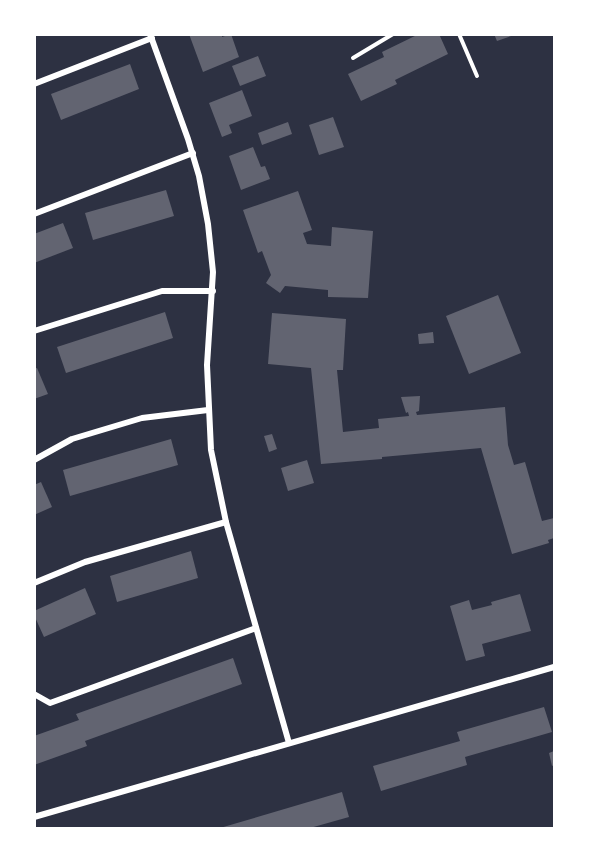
<svg xmlns="http://www.w3.org/2000/svg" width="589" height="863" viewBox="0 0 589 863" font-family="Cabin,sans-serif">
  <style>
    .building { fill: #626471 }
    .lines { fill: none; stroke-linecap: round; stroke-linejoin: round }
    .path { stroke: #fff; stroke-width: 4 }
    .minor { stroke: #fff; stroke-width: 6 }
  </style>
  <rect width="100%" height="100%" fill="#2d3142"/>
  <!-- building -->
  <g class="building">
    <polygon points="189,34 222,34 222,37 231,34 239,57 203,72"/>
    <polygon points="419,34 439,34 448,54 395,80 397,84 361,101 348,74 384,57 382,52"/>
    <polygon points="494,34 514,34 514,35 497,41"/>
    <polygon points="258,56 266,76 240,86 232,66"/>
    <polygon points="130,64 139,89 61,120 51,94"/>
    <polygon points="242,90 252,116 229,125 232,133 222,137 209,103"/>
    <polygon points="333,117 344,147 319,155 309,125"/>
    <polygon points="288,122 292,134 262,145 258,133"/>
    <polygon points="253,147 261,167 265,166 270,179 241,190 229,156"/>
    <polygon points="166,190 174,216 93,240 85,213"/>
    <polygon points="298,191 312,230 303,233 307,244 331,246 332,227 373,231 368,298 328,297 328,290 285,286 280,293 266,283 271,275 262,251 258,253 243,210"/>
    <polygon points="63,223 73,248 34,263 34,234"/>
    <polygon points="498,295 521,353 469,374 446,316"/>
    <polygon points="165,312 173,338 66,373 57,347"/>
    <polygon points="272,313 346,319 343,370 337,370 343,432 379,428 378,419 409,416 408,412 406,413 401,397 420,396 419,411 416,412 417,415 505,407 508,445 514,465 525,462 542,521 554,518 554,538 548,540 549,543 512,554 481,448 382,457 382,459 321,464 311,368 268,364"/>
    <polygon points="433,332 434,343 419,344 418,334"/>
    <polygon points="37,368 48,394 34,399 34,369"/>
    <polygon points="272,434 277,449 269,452 264,436"/>
    <polygon points="171,439 178,465 70,496 63,470"/>
    <polygon points="307,460 314,483 288,491 281,468"/>
    <polygon points="41,482 52,507 34,515 34,485"/>
    <polygon points="191,551 198,578 117,602 110,576"/>
    <polygon points="85,588 96,614 44,637 34,615 34,611"/>
    <polygon points="520,594 531,631 482,644 485,656 466,661 450,606 469,600 472,610 492,605 491,602"/>
    <polygon points="233,658 242,684 85,741 87,746 34,765 34,736 79,720 76,714"/>
    <polygon points="544,707 552,732 465,757 467,765 381,791 373,766 460,741 457,732"/>
    <polygon points="554,751 554,765 552,766 549,753"/>
    <polygon points="342,792 349,817 310,828 220,828"/>
  </g>
  <g class="lines">
    <!-- path -->
    <g class="path">
      <polyline points="459,34 477,76"/>
      <polyline points="353,58 393,34"/>
    </g>
    <!-- minor -->
    <g class="minor">
      <polyline points="150,34 188,139 199,176 208,224 213,272 207,365 211,450 226,522 289,743"/>
      <polyline points="34,84 152,38"/>
      <polyline points="34,214 193,153"/>
      <polyline points="34,331 162,291 213,291"/>
      <polyline points="34,460 72,439 142,418 208,410"/>
      <polyline points="34,583 85,562 226,522"/>
      <polyline points="34,694 50,703 256,628"/>
      <polyline points="34,817 554,667"/>
    </g>
  </g>
  <!-- border -->
  <rect width="589" height="863" fill="none" stroke="#ffffff" stroke-width="72"/>
</svg>
